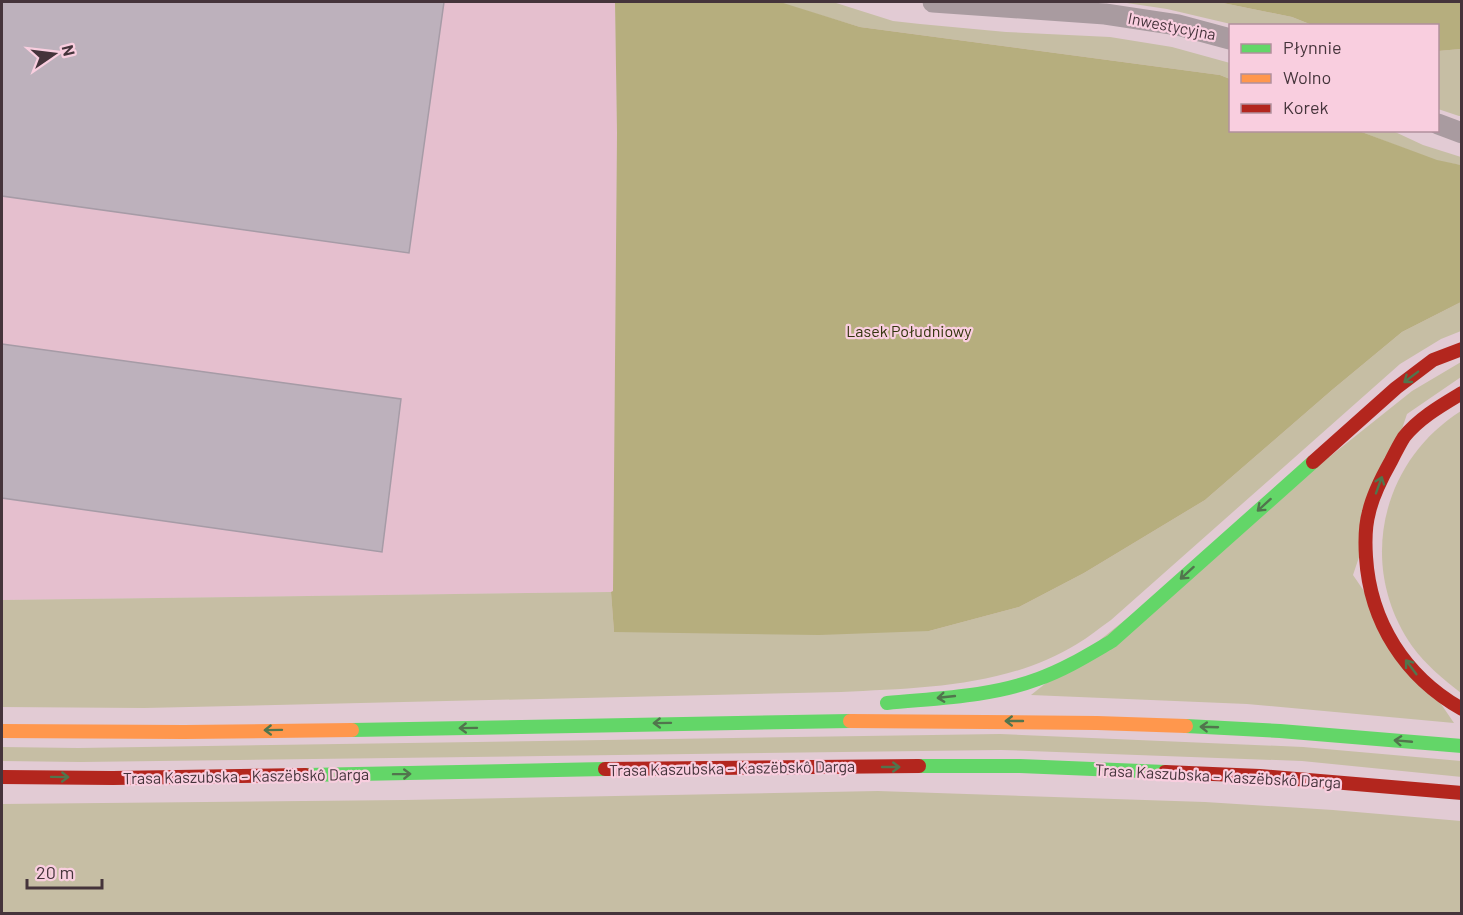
<svg xmlns="http://www.w3.org/2000/svg" width="1463" height="915" viewBox="0 0 1463 915" font-family="Barlow,sans-serif">
  <style>
    .built { fill: #e5bfce }
    .green { fill: #c6bea4 }
    .forest { fill: #b6ae7e }
    .building { fill: #bdb1bc; stroke: #a69ba6; stroke-width: 1.5 }
    .lines { fill: none; stroke-linecap: round; stroke-linejoin: round }
    .street { stroke: #a99ba0; stroke-width: 21 }
    .fast { stroke: #63d668; stroke-width: 14 }
    .slow { stroke: #ff974d; stroke-width: 14 }
    .jam { stroke: #b3261e; stroke-width: 14 }
    .oneway { stroke: #51754d }
    .labels { text-anchor: middle; stroke-width: 4.5; stroke-linejoin: round; paint-order: stroke }
    .street-label { font-size: 16px; fill: #45343b; stroke: #f9cedf }
    .park-label { font-size: 16px; fill: #32340c; stroke: #f9cedf }
  </style>
  <rect width="100%" height="100%" fill="#e2cbd4"/>
  <!-- built -->
  <polygon class="built" points="2,2 615,2 617,133 613,592 2,600"/>
  <!-- green -->
  <g class="green">
    <polygon points="777,2 833,2 893,21 920,24 1006,32 1110,37 1172,47 1230,63 1230,79 1220,75 860,27"/>
    <polygon points="1120,2 1218,2 1292,17 1312,25 1235,25 1167,9"/>
    <polygon points="1461,49 1461,116 1459,116 1438,109 1438,51"/>
    <polygon points="1359,131 1393,131 1423,145 1461,157 1461,165 1437,161"/>
    <path d="M1461,302V331L1441,339L1400,364L1111,620C1099,628 1089,637 1077,644C1007,687 921,688 841,692L144,708L2,707V600L611,592L614,632L929,631L1019,607L1084,573L1205,500L1332,390L1402,332Z"/>
    <polygon points="1461,362 1461,377 1407,414 1353,575 1454,723 1247,704 1031,695 1412,391"/>
    <path d="M1461,411V693C1443,679 1426,665 1412,646C1357,567 1380,462 1461,411Z"/>
    <polygon points="1000,734 1303,747 1461,761 1462,777 1302,761 1001,750 81,762 2,761 2,747 78,748"/>
    <polygon points="878,791 1205,802 1333,810 1461,821 1461,913 2,913 2,804 404,800"/>
  </g>
  <!-- forest -->
  <g class="forest">
    <polygon points="615,2 780,2 860,27 1220,75 1230,79 1230,130 1359,131 1437,160 1461,165 1461,302 1402,332 1332,390 1205,500 1084,573 1019,607 929,631 819,635 614,632 611,592 613,591 617,133"/>
    <polygon points="1218,2 1461,2 1461,49 1438,51 1438,26 1312,25 1292,17"/>
  </g>
  <!-- building -->
  <g class="building">
    <polygon points="2,2 444,2 409,253 2,196"/>
    <polygon points="2,344 401,399 382,552 2,498"/>
  </g>
  <g class="lines">
    <!-- street -->
    <g class="street">
      <polyline points="933,2 1105,14 1178,25 1230,39"/>
      <polyline points="1438,124 1462,133"/>
    </g>
    <!-- fast -->
    <g class="fast">
      <path d="M887,703C937,698 990,697 1038,679C1064,670 1088,655 1112,641L1313,462"/>
      <polyline points="1186,726 1280,731 1462,746"/>
      <polyline points="352,730 850,721"/>
      <polyline points="919,766 1020,766 1165,772"/>
      <polyline points="306,775 605,769"/>
    </g>
    <!-- slow -->
    <g class="slow">
      <polyline points="850,721 1097,723 1186,726"/>
      <polyline points="2,731 184,732 352,730"/>
    </g>
    <!-- jam -->
    <g class="jam">
      <path d="M1462,393C1442,405 1419,418 1404,437C1399,445 1395,453 1391,461C1382,477 1373,494 1369,512C1365,526 1365,542 1366,557C1370,622 1405,677 1462,709"/>
      <polyline points="1313,462 1396,388 1433,360 1462,349"/>
      <polyline points="605,769 919,766"/>
      <polyline points="1165,772 1260,776 1462,793"/>
      <polyline points="2,777 113,778 306,775"/>
    </g>
  </g>
  <!-- one-way arrows -->
  <defs><path id="oneway-shaft" d="M-6 0H5M1.5-3L5.5 0L1.5 3" fill="none" stroke-width="1.6" stroke-linecap="round" stroke-linejoin="round" transform="scale(1.5)"/></defs>
  <g class="oneway">
    <use href="#oneway-shaft" transform="translate(1411 377) rotate(143)"/>
    <use href="#oneway-shaft" transform="translate(1379 485) rotate(-70)"/>
    <use href="#oneway-shaft" transform="translate(1264 505) rotate(138)"/>
    <use href="#oneway-shaft" transform="translate(1187 573) rotate(138)"/>
    <use href="#oneway-shaft" transform="translate(1411 667) rotate(-127)"/>
    <use href="#oneway-shaft" transform="translate(946 697) rotate(174)"/>
    <use href="#oneway-shaft" transform="translate(1014 721) rotate(-180)"/>
    <use href="#oneway-shaft" transform="translate(662 723) rotate(179)"/>
    <use href="#oneway-shaft" transform="translate(1209 727) rotate(-178)"/>
    <use href="#oneway-shaft" transform="translate(468 728) rotate(179)"/>
    <use href="#oneway-shaft" transform="translate(273 730) rotate(179)"/>
    <use href="#oneway-shaft" transform="translate(1403 741) rotate(-175)"/>
    <use href="#oneway-shaft" transform="translate(891 767)"/>
    <use href="#oneway-shaft" transform="translate(402 774) rotate(-1)"/>
    <use href="#oneway-shaft" transform="translate(60 777) rotate(1)"/>
  </g>
  <g class="labels">
    <!-- street labels -->
    <g class="street-label">
      <text transform="translate(1172 26) rotate(11)" y="6">Inwestycyjna</text>
      <text transform="translate(732 768) rotate(-1)" y="6">Trasa Kaszubska – Kaszëbskô Darga</text>
      <text transform="translate(246 776) rotate(-1)" y="6">Trasa Kaszubska – Kaszëbskô Darga</text>
      <text transform="translate(1218 776) rotate(3)" y="6">Trasa Kaszubska – Kaszëbskô Darga</text>
    </g>
    <!-- park labels -->
    <g class="park-label">
      <text x="909" y="337">Lasek Południowy</text>
    </g>
  </g>
  <!-- border -->
  <rect width="1463" height="915" fill="none" stroke="#45343b" stroke-width="6"/>
  <!-- legend -->
  <rect x="1229" y="24" width="210" height="108" fill="#f9cedf" stroke="#b1909d" stroke-width="1.5"/>
  <rect x="1241" y="44" width="30" height="9" fill="#63d668" stroke="#b1909d" stroke-width="1.5"/>
  <text x="1283" y="54" font-size="18" fill="#45343b">Płynnie</text>
  <rect x="1241" y="74" width="30" height="9" fill="#ff974d" stroke="#b1909d" stroke-width="1.5"/>
  <text x="1283" y="84" font-size="18" fill="#45343b">Wolno</text>
  <rect x="1241" y="104" width="30" height="9" fill="#b3261e" stroke="#b1909d" stroke-width="1.5"/>
  <text x="1283" y="114" font-size="18" fill="#45343b">Korek</text>
  <!-- north arrow -->
  <g transform="translate(54 54) rotate(76)" stroke="#f9cedf" stroke-width="4.5" paint-order="stroke">
  <path d="M0-4.5L10 22L0 15L-10 22Z" fill="#45343b"/>
  <text y="-9" font-size="16" font-weight="bold" text-anchor="middle" fill="#45343b">N</text>
  </g>
  <!-- scale -->
  <path d="M27 879v9h75v-9" fill="none" stroke="#45343b" stroke-width="3"/>
  <text x="36" y="879" font-size="18" fill="#45343b" stroke="#f9cedf" stroke-width="4.5" paint-order="stroke">20 m</text>
</svg>
